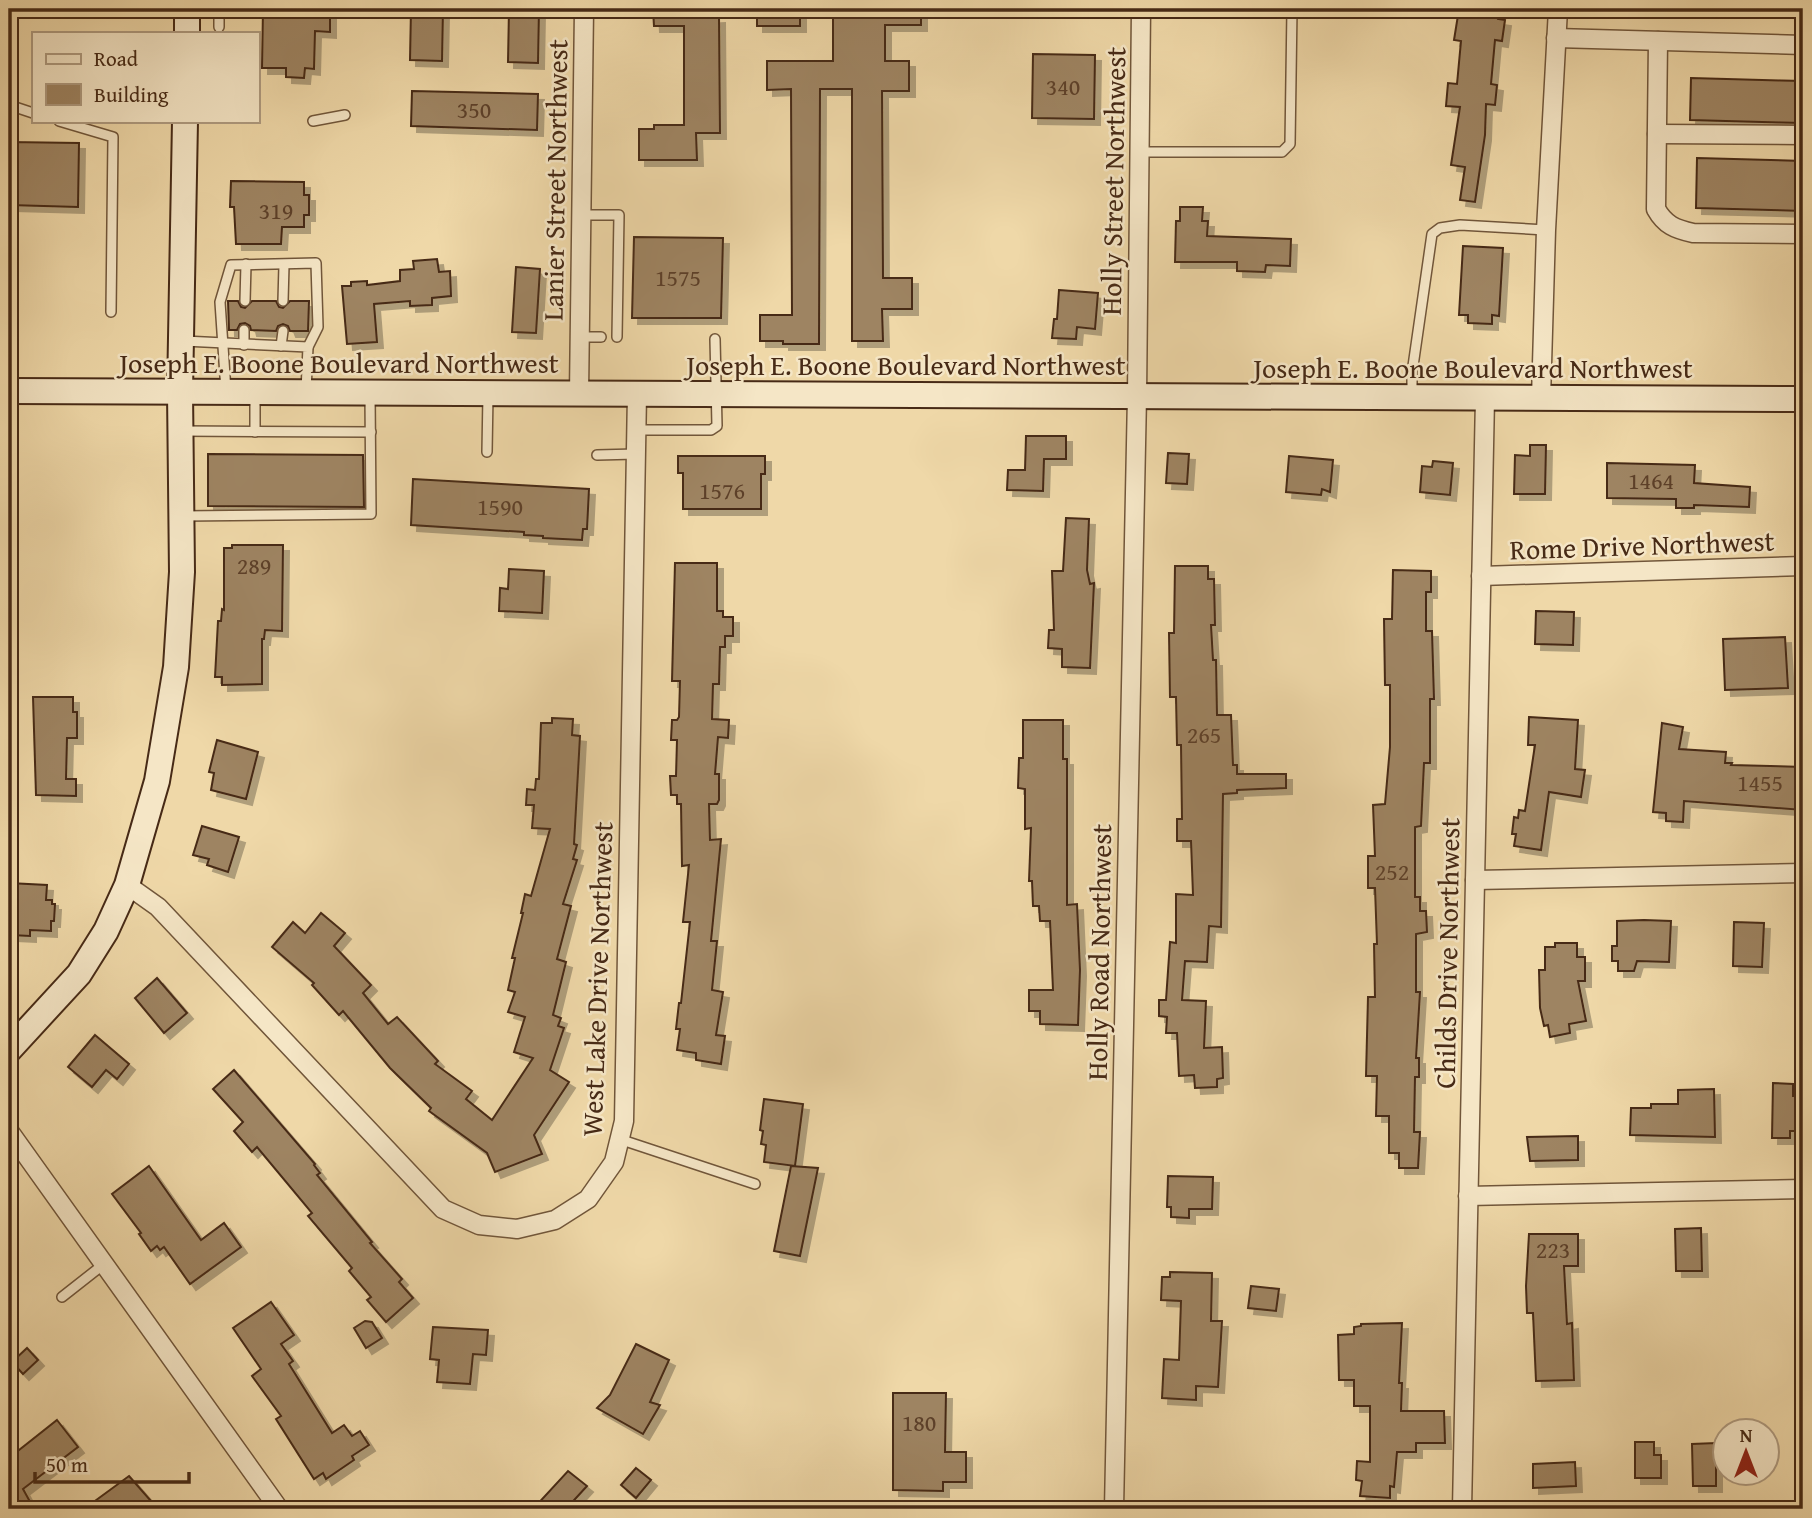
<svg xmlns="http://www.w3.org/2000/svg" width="1812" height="1518" viewBox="0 0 1812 1518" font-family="'Gentium Book Plus',serif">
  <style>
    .building { fill: #9e8462; stroke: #472a16; stroke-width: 2; filter: url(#shadow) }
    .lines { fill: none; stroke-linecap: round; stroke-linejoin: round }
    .lane-casing { stroke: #71563a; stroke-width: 12 }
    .street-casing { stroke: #71563a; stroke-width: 21 }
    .secondary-casing { stroke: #472a16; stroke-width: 28 }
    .lane { stroke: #f5e6c6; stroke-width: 9 }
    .street { stroke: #f5e6c6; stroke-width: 18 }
    .secondary { stroke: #f5e6c6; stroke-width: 24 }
    .labels { text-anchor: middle; stroke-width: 5; stroke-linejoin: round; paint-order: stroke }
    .number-label { font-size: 24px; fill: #5d4029 }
    .street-label { font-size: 28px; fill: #472a16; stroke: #f5e6c6 }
  </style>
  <defs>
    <filter id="shadow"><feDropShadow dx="6" dy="6" stdDeviation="0" flood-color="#0004"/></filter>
  </defs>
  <rect width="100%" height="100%" fill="#efd8a8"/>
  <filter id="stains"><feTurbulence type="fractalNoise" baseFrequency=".00286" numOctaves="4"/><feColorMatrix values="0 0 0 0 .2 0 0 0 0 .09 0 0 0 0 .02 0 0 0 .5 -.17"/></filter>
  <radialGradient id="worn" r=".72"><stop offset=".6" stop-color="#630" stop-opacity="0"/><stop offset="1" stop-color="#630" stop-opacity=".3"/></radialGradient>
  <!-- building -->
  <g class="building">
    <polygon points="263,9 330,9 330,32 315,31 314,69 305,68 304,78 286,77 286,68 262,68"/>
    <polygon points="411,9 443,9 442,61 410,60"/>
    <polygon points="509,9 539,9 538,63 508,62"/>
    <polygon points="653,9 698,9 698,18 719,17 720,133 696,133 697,160 639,160 639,129 654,129 654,125 684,125 684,26 654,26"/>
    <rect x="757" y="9" width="43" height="17"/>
    <polygon points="833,9 921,9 921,25 885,25 885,61 909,61 909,91 882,91 883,278 912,278 912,309 882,309 883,341 852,341 852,89 820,89 819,344 783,344 783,341 760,341 760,315 792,315 791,89 767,90 767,61 833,61"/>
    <polygon points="1459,9 1499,9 1498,19 1505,20 1502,41 1495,40 1491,84 1497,85 1495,105 1486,104 1485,135 1475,202 1460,200 1465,167 1451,165 1460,107 1446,106 1448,83 1457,84 1461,41 1454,40"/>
    <polygon points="1033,54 1095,55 1094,119 1032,118"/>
    <polygon points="1691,78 1803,81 1803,123 1690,120"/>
    <polygon points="412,91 538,94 537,130 411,126"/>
    <polygon points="9,142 79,143 78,207 9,205"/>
    <polygon points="1697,158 1803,161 1803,211 1696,208"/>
    <polygon points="231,181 304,182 304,195 309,195 309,215 304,215 304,227 282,227 281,244 236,244 234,207 230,207"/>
    <polygon points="1180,207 1203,207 1202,221 1208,221 1207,236 1291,239 1290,266 1266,265 1265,272 1237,271 1237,262 1175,262 1176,221 1180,221"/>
    <polygon points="634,237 723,238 721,318 632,318"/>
    <polygon points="1463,246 1503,248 1499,316 1492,315 1492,324 1468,323 1468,315 1459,315"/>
    <polygon points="437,259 439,272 450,271 451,296 432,298 432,305 410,306 410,301 374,304 377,342 347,344 342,286 351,286 351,282 367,281 367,285 400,281 400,270 414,269 413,261"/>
    <polygon points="516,267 540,269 536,333 512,332"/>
    <polygon points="1059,290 1098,293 1095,329 1077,327 1076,339 1052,338 1054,319 1057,319"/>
    <polygon points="228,301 238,301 241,307 245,308 252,301 276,301 279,307 283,308 290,301 309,301 308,331 290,331 288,326 283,324 278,326 276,331 251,330 250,326 245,323 240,324 237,330 229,330"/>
    <polygon points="1026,436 1066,436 1066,459 1044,459 1043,491 1007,490 1008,470 1025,470"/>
    <polygon points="1530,445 1546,445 1545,494 1514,494 1515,455 1530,456"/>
    <polygon points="1168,453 1189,454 1187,484 1166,483"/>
    <polygon points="208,454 363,455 364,507 208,506"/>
    <polygon points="678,456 765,456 765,474 761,474 761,509 683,509 683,473 678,473"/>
    <polygon points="1289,456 1333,460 1330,492 1322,489 1321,495 1286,492"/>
    <polygon points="1433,461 1453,463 1450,495 1420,492 1422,466 1432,467"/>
    <polygon points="1607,463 1695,465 1694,483 1750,487 1749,507 1694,505 1694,508 1676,508 1676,499 1607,498"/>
    <polygon points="413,479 589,489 587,529 583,529 582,540 543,538 543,536 524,535 524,532 411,525"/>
    <polygon points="1066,518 1089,519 1087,570 1090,584 1094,583 1090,668 1062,667 1062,649 1048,648 1049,630 1054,630 1052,571 1063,571"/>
    <polygon points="232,545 283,545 282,631 265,630 264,639 262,639 262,684 222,685 222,677 215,677 218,621 221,621 222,609 224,610 224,548 232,548"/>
    <polygon points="675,563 717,563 717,611 723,611 723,617 733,617 733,636 725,636 725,647 720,647 719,684 713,684 712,719 729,720 728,738 718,737 715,774 719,774 719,800 717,804 709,804 710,840 721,839 711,941 717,941 712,990 723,992 716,1035 725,1036 721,1064 696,1060 696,1053 677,1050 680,1029 676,1029 679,1003 681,1003 690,922 683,922 689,865 682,866 681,804 677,804 677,795 671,795 670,776 676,776 677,740 671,740 672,720 677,720 679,717 680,681 672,681"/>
    <polygon points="1175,566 1208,566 1208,579 1214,579 1215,625 1211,625 1213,660 1216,660 1217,715 1231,715 1233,765 1237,765 1237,774 1286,774 1286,788 1237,790 1237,793 1223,794 1221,927 1209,926 1207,962 1185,961 1182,1000 1206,1001 1204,1048 1222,1047 1223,1078 1217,1079 1217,1087 1195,1088 1194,1075 1179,1076 1177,1033 1166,1033 1167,1017 1159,1016 1159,1000 1166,1000 1170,942 1176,943 1176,894 1193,895 1191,841 1177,841 1177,819 1182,819 1181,745 1177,745 1176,697 1170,697 1169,633 1174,633"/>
    <polygon points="509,569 544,571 542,613 499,611 500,588 508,589"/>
    <polygon points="1393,570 1431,571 1431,592 1426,592 1426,631 1432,631 1434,699 1430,699 1430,763 1424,763 1421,826 1415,827 1415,897 1420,897 1420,911 1426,911 1427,932 1416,934 1416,992 1420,992 1416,1058 1419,1058 1419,1077 1415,1077 1414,1132 1420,1132 1418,1168 1399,1168 1399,1153 1389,1153 1389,1116 1376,1116 1377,1076 1366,1076 1368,997 1375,997 1374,944 1377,944 1375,888 1368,888 1368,856 1375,856 1373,805 1385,804 1390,747 1390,685 1385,685 1384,619 1392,619"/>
    <polygon points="1536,611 1574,612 1573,645 1535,644"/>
    <polygon points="1785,637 1788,688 1725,690 1723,639"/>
    <polygon points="33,697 73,697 73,712 77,712 77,738 67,738 66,779 76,779 76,796 36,795"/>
    <polygon points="1529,717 1578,720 1575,769 1585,770 1581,797 1549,792 1541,850 1514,846 1516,834 1512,834 1514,817 1518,818 1519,810 1525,811 1535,745 1528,745"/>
    <polygon points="552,718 573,719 572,735 580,736 574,844 577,845 573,859 577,860 563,904 571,906 557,959 566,962 553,1015 561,1018 558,1026 564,1028 550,1070 569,1082 534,1135 542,1154 495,1172 487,1153 429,1111 431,1108 390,1068 343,1011 339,1015 312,985 314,983 272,947 293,922 305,933 321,913 345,933 334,946 371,985 363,993 388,1024 397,1017 438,1061 435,1064 472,1091 466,1099 492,1120 533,1058 514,1052 525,1017 508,1012 515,992 508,990 515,958 512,958 523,913 521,913 525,894 531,896 550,829 532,828 534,805 526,805 527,789 535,790 536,779 539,779 541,723 552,723"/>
    <polygon points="1023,720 1063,720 1063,759 1067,759 1067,905 1077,904 1080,970 1078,1025 1040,1024 1040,1011 1029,1011 1029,990 1053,990 1050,921 1040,921 1039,906 1033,906 1032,881 1029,881 1031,828 1025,829 1025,789 1018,788 1019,758 1023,758"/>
    <polygon points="1662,723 1683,727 1679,749 1726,752 1725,763 1732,763 1731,765 1803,767 1803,810 1684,801 1683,822 1666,821 1666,813 1653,812"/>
    <polygon points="217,740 258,752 246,799 211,790 214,773 209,772"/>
    <polygon points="202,826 239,837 228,872 207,865 209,859 193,855"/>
    <polygon points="9,883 47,885 46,900 52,900 52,904 55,904 54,921 51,921 51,931 30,930 30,936 11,935"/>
    <polygon points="1644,920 1671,921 1669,962 1637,961 1634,971 1618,971 1618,961 1612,961 1612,946 1617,946 1617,921"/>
    <polygon points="1734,922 1764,923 1762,967 1733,966"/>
    <polygon points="1555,943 1577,943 1577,957 1585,957 1585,981 1578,981 1586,1021 1569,1024 1570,1033 1550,1037 1548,1025 1544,1026 1540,1008 1539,970 1545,970 1545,947 1555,947"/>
    <polygon points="157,978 187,1013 164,1033 135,998"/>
    <polygon points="95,1035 129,1064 117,1079 106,1070 92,1087 68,1067"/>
    <polygon points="234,1070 315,1164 314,1165 320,1173 317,1175 372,1242 370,1243 402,1279 399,1282 413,1298 386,1322 367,1300 371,1297 349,1271 352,1268 308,1216 312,1213 257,1147 252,1152 234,1131 243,1122 213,1089"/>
    <polygon points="1773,1083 1793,1084 1793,1096 1802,1096 1801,1131 1790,1131 1790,1138 1772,1138"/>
    <polygon points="1714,1089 1715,1137 1630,1135 1631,1108 1651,1108 1651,1104 1678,1104 1678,1090"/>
    <polygon points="764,1099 803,1104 795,1166 764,1162 766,1145 761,1144 763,1131 760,1130"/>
    <polygon points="1578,1136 1578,1160 1530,1161 1527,1137"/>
    <polygon points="149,1166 201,1240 224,1223 241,1247 190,1284 164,1247 160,1250 157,1246 151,1251 139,1234 141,1233 112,1194"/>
    <polygon points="791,1166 818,1168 800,1256 774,1251"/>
    <polygon points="1168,1176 1213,1177 1212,1209 1189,1209 1189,1218 1171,1217 1171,1207 1167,1207"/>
    <polygon points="1701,1228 1702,1271 1676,1271 1675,1229"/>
    <polygon points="1529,1234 1578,1234 1578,1266 1564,1266 1567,1324 1572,1323 1574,1380 1536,1381 1533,1313 1527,1313 1526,1286"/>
    <polygon points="1170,1272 1212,1273 1211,1321 1222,1321 1218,1387 1196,1386 1196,1400 1162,1398 1164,1359 1179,1360 1181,1301 1161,1300 1162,1277 1170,1277"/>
    <polygon points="1251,1286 1279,1289 1276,1311 1248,1308"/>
    <polygon points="271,1302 294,1335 281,1344 293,1361 289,1364 332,1433 344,1425 352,1436 360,1431 369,1445 352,1456 354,1460 326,1479 323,1473 314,1479 276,1419 281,1416 252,1376 261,1369 233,1328"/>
    <polygon points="365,1321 372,1322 382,1338 366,1348 354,1328"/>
    <polygon points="1402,1323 1399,1383 1402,1383 1401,1411 1444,1411 1445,1443 1416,1443 1416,1452 1397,1452 1394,1487 1390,1486 1390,1498 1360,1496 1362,1481 1356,1480 1357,1461 1370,1462 1370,1406 1354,1406 1354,1380 1339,1380 1338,1335 1354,1334 1354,1327 1361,1326 1361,1324"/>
    <polygon points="433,1327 488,1330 486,1355 473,1354 470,1384 437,1382 439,1360 430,1359"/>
    <polygon points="636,1344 669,1360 650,1402 660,1405 643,1434 597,1408 610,1395"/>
    <polygon points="27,1348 38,1360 23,1374 12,1362"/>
    <polygon points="893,1393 946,1393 945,1452 966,1452 966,1482 943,1482 943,1491 893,1490"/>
    <polygon points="57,1420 78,1447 23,1489 34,1509 9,1509 9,1458"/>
    <polygon points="1635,1442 1654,1442 1654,1455 1661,1455 1661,1478 1635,1478"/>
    <polygon points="1716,1443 1716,1486 1693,1486 1692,1444"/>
    <polygon points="1575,1462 1576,1486 1533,1488 1533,1464"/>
    <polygon points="636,1468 651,1480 636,1498 621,1485"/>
    <polygon points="568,1471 587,1486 566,1509 533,1509"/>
    <polygon points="129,1476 158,1509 84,1509"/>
  </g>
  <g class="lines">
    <defs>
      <g id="lane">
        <polyline points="219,27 219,9"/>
        <polyline points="9,105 33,113"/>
        <polyline points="59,121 113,137 111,312"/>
        <polyline points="313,121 345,115"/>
        <polyline points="1140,152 1282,152 1290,144 1292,9"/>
        <polyline points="581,215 619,215 617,337"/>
        <polyline points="245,301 246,264"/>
        <polyline points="283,301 284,265"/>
        <polyline points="244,330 244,345"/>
        <polyline points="580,337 601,337"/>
        <polyline points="184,341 308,347 306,391"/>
        <polyline points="281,346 283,331"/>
        <polyline points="226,391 220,302 231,265 316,263 318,327 308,347"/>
        <polyline points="255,394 255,432"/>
        <polyline points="1412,395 1412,373 1432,234 1440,228 1460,225 1546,230"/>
        <polyline points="637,430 711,430 717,426 715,339"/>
        <polyline points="182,431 371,432"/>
        <polyline points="487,452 488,395"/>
        <polyline points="597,455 636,454"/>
        <polyline points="183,516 371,514 370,395"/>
        <polyline points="619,1139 755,1184"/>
        <polyline points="62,1297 104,1264"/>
      </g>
      <g id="street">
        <polyline points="1556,38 1803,45"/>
        <path d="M1658,41L1656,209C1665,225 1675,229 1693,233L1803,234"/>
        <polyline points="1657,134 1803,135"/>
        <polyline points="579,394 584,9"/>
        <polyline points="1541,398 1546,230 1558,9"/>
        <polyline points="1481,576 1803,566"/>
        <polyline points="1475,880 1803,873"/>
        <polyline points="127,885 158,907 443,1209 479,1225 517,1229 555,1220 588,1199 614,1162 624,1121 637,394"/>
        <polyline points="9,1131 279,1509"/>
        <polyline points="1468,1196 1803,1189"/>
        <polyline points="1114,1509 1137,396 1141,9"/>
        <polyline points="1462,1509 1485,398"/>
      </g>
      <g id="secondary">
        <polyline points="187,33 187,9"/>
        <polyline points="9,391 1803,399"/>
        <polyline points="9,1050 79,974 106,931 127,885 157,781 176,667 182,572 180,392 185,121"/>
      </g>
    </defs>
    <!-- lane casing -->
    <use href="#lane" class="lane-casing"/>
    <!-- street casing -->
    <use href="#street" class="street-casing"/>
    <!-- secondary casing -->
    <use href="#secondary" class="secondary-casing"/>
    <!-- lane -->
    <use href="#lane" class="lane"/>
    <!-- street -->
    <use href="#street" class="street"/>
    <!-- secondary -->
    <use href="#secondary" class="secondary"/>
  </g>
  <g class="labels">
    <!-- number labels -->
    <g class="number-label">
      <text x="1063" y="95">340</text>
      <text x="474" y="118">350</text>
      <text x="276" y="219">319</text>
      <text x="678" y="286">1575</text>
      <text x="1651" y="489">1464</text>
      <text x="722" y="499">1576</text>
      <text x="500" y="515">1590</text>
      <text x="254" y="574">289</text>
      <text x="1204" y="743">265</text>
      <text x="1760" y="791">1455</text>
      <text x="1392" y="880">252</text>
      <text x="1553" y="1258">223</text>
      <text x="919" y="1431">180</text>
    </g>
    <!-- street labels -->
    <g class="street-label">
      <text transform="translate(555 180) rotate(-89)" y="10">Lanier Street Northwest</text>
      <text transform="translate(1113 181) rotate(-89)" y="10">Holly Street Northwest</text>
      <text x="339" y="373">Joseph E. Boone Boulevard Northwest</text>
      <text x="906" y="375">Joseph E. Boone Boulevard Northwest</text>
      <text x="1473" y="378">Joseph E. Boone Boulevard Northwest</text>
      <text transform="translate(1642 545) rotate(-2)" y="10">Rome Drive Northwest</text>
      <text transform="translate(1099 952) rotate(-89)" y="10">Holly Road Northwest</text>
      <text transform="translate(1447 953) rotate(-89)" y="10">Childs Drive Northwest</text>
      <text transform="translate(597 979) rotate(-88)" y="10">West Lake Drive Northwest</text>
    </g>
  </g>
  <!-- margin -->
  <rect width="1812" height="1518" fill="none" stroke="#efd8a8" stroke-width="35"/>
  <rect x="10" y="10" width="1791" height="1497" fill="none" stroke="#472a16" stroke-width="3.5"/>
  <rect x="18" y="18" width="1777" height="1483" fill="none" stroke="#472a16" stroke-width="2"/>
  <!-- legend -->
  <rect x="32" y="32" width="228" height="91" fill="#f5e6c6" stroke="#af9b80" stroke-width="2"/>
  <rect x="46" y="54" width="35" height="10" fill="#f5e6c6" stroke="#af9b80" stroke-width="2"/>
  <text x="94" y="66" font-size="21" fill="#472a16">Road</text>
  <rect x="46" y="84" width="35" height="21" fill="#9e8462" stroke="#af9b80" stroke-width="2"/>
  <text x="94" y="102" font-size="21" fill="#472a16">Building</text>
  <!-- north arrow -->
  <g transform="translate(1746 1452)"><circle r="33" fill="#f5e6c6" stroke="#af9b80" stroke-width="2"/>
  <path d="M0-5L12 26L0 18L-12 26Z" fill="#8f2418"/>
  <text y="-10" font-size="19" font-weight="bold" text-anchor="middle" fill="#472a16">N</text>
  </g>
  <!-- scale -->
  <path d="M35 1472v10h154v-10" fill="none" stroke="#472a16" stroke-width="3.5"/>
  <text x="46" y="1472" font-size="21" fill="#472a16" stroke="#f5e6c6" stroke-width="5" paint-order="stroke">50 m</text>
  <rect width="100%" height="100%" filter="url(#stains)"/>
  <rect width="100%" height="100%" fill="url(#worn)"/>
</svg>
